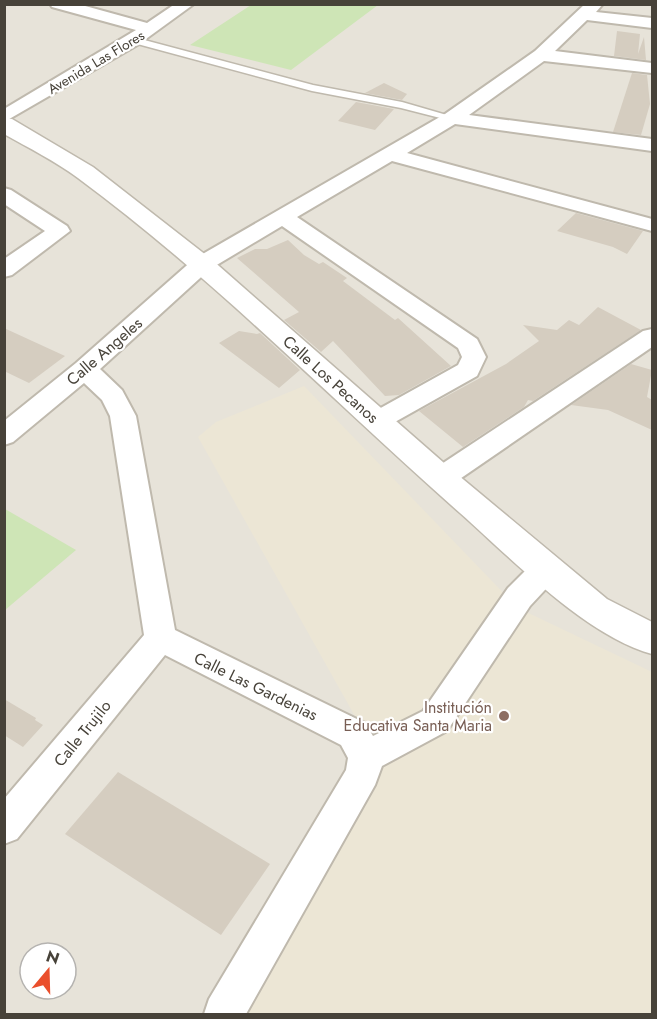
<svg xmlns="http://www.w3.org/2000/svg" width="657" height="1019" viewBox="0 0 657 1019" font-family="Jost,sans-serif">
  <style>
    .residential { fill: #e7e3d9; fill-rule: evenodd }
    .education { fill: #ece6d5 }
    .green { fill: #cee5b6 }
    .building { fill: #d5cdc0 }
    .lines { fill: none; stroke-linecap: round; stroke-linejoin: round }
    .service-casing { stroke: #bfb9ad; stroke-width: 3 }
    .minor-casing { stroke: #bfb9ad; stroke-width: 4 }
    .tertiary-casing { stroke: #bfb9ad; stroke-width: 3 }
    .service { fill: #fff; fill-rule: evenodd }
    .minor { fill: #fff; fill-rule: evenodd }
    .tertiary { fill: #fff; fill-rule: evenodd }
    .education-dot { fill: #8d6e63; stroke: #fff; stroke-width: 2 }
    .labels { text-anchor: middle; stroke-width: 4.5; stroke-linejoin: round; paint-order: stroke }
    .far-street-label { font-size: 14px; fill: #474239; stroke: #fff }
    .street-label { font-size: 16px; fill: #474239; stroke: #fff }
    .education-label { font-size: 16px; fill: #785e54; stroke: #fff; text-anchor: end }
  </style>
  <rect width="100%" height="100%" fill="#f4f1ea"/>
  <!-- residential -->
  <path class="residential" d="M5,5H652V1014H5ZM30,953H66V989H30Z"/>
  <!-- education -->
  <polygon class="education" points="304,386 518,608 652,672 652,1014 230,1014 379,759 198,437 216,422"/>
  <!-- green -->
  <g class="green">
    <polygon points="251,5 251,4 378,5 291,70 190,45"/>
    <polygon points="5,509 76,550 5,610"/>
  </g>
  <!-- building -->
  <g class="building">
    <polygon points="617,31 640,34 638,54 644,37 646,60 614,56"/>
    <polygon points="632,73 647,75 650,104 641,135 613,132"/>
    <polygon points="384,83 407,94 402,100 365,93"/>
    <polygon points="356,102 394,109 375,130 338,121"/>
    <polygon points="576,213 643,231 627,254 613,247 557,231"/>
    <polygon points="288,240 304,255 319,264 323,262 347,278 343,281 395,320 398,318 451,366 399,395 385,396 333,341 321,352 284,320 299,312 237,258 255,249 267,249"/>
    <polygon points="598,307 641,330 533,401 528,400 524,407 463,447 419,411 506,364 539,341 523,325 557,330 569,320 579,325"/>
    <polygon points="4,328 65,356 29,383 4,371"/>
    <polygon points="239,331 257,334 260,333 300,370 279,388 219,343"/>
    <polygon points="631,364 652,370 647,397 652,400 652,430 608,410 571,405"/>
    <polygon points="4,699 36,718 35,720 43,725 23,747 4,735"/>
    <polygon points="118,772 270,864 221,935 65,834"/>
  </g>
  <g class="lines">
    <defs>
      <polygon id="service" points="133,37 313,85 402,102 457,118 452,121 401,108 312,91 130,42 129,40"/>
      <g id="minor">
        <polygon points="50,4 78,4 147,23 175,4 194,4 139,44 4,122 4,109 136,30 52,7"/>
        <polygon points="585,4 603,4 596,12 652,18 652,28 587,20 555,51 652,63 652,73 544,61 469,115 652,139 652,151 455,124 407,153 652,219 652,231 392,161 297,217 477,339 486,357 477,376 386,427 377,430 368,427 364,421 368,415 458,365 462,357 458,348 282,226 210,269 100,369 122,390 136,416 175,630 365,723 373,736 423,711 508,588 535,561 546,557 557,561 561,569 557,577 530,606 447,731 382,766 375,785 246,1014 204,1014 209,999 346,770 348,758 341,745 165,655 17,839 4,844 4,799 144,635 110,416 102,400 84,383 13,442 4,445 4,421 76,363 194,259 445,114 535,51"/>
        <polygon points="4,188 11,190 67,226 70,231 12,275 4,277 4,259 45,231 4,204"/>
        <polygon points="652,329 652,347 451,485 441,488 431,485 427,478 431,471 643,331"/>
      </g>
      <path id="tertiary" d="M4,118L12,119L93,167L211,259L452,470L607,599L652,622V654C586,636 512,559 460,513C333,401 215,279 78,178C55,161 29,148 4,134Z"/>
    </defs>
    <!-- service casing -->
    <use href="#service" class="service-casing"/>
    <!-- minor casing -->
    <use href="#minor" class="minor-casing"/>
    <!-- tertiary casing -->
    <use href="#tertiary" class="tertiary-casing"/>
    <!-- service -->
    <use href="#service" class="service"/>
    <!-- minor -->
    <use href="#minor" class="minor"/>
    <!-- tertiary -->
    <use href="#tertiary" class="tertiary"/>
  </g>
  <!-- markers -->
  <circle class="education-dot" cx="504" cy="716" r="6"/>
  <g class="labels">
    <!-- far-street labels -->
    <g class="far-street-label">
      <text transform="translate(96 62) rotate(-31)" y="5">Avenida Las Flores</text>
    </g>
    <!-- street labels -->
    <g class="street-label">
      <text transform="translate(104 351) rotate(-41)" y="6">Calle Angeles</text>
      <text transform="translate(331 379) rotate(42)" y="6">Calle Los Pecanos</text>
      <text transform="translate(256 686) rotate(26)" y="6">Calle Las Gardenias</text>
      <text transform="translate(82 733) rotate(-51)" y="6">Calle Trujilo</text>
    </g>
    <!-- education labels -->
    <g class="education-label">
      <text x="492" y="713">Institución<tspan x="492" dy="18">Educativa Santa Maria</tspan></text>
    </g>
  </g>
  <!-- border -->
  <rect width="657" height="1019" fill="none" stroke="#474239" stroke-width="12"/>
  <!-- north arrow -->
  <g transform="translate(48 971) rotate(19)"><circle r="28" fill="#ffffff" stroke="#b5b3b0" stroke-width="1.5"/>
  <path d="M0-4.5L10 22L0 15L-10 22Z" fill="#ea4f2c"/>
  <text y="-9" font-size="16" font-weight="bold" text-anchor="middle" fill="#474239">N</text>
  </g>
</svg>
